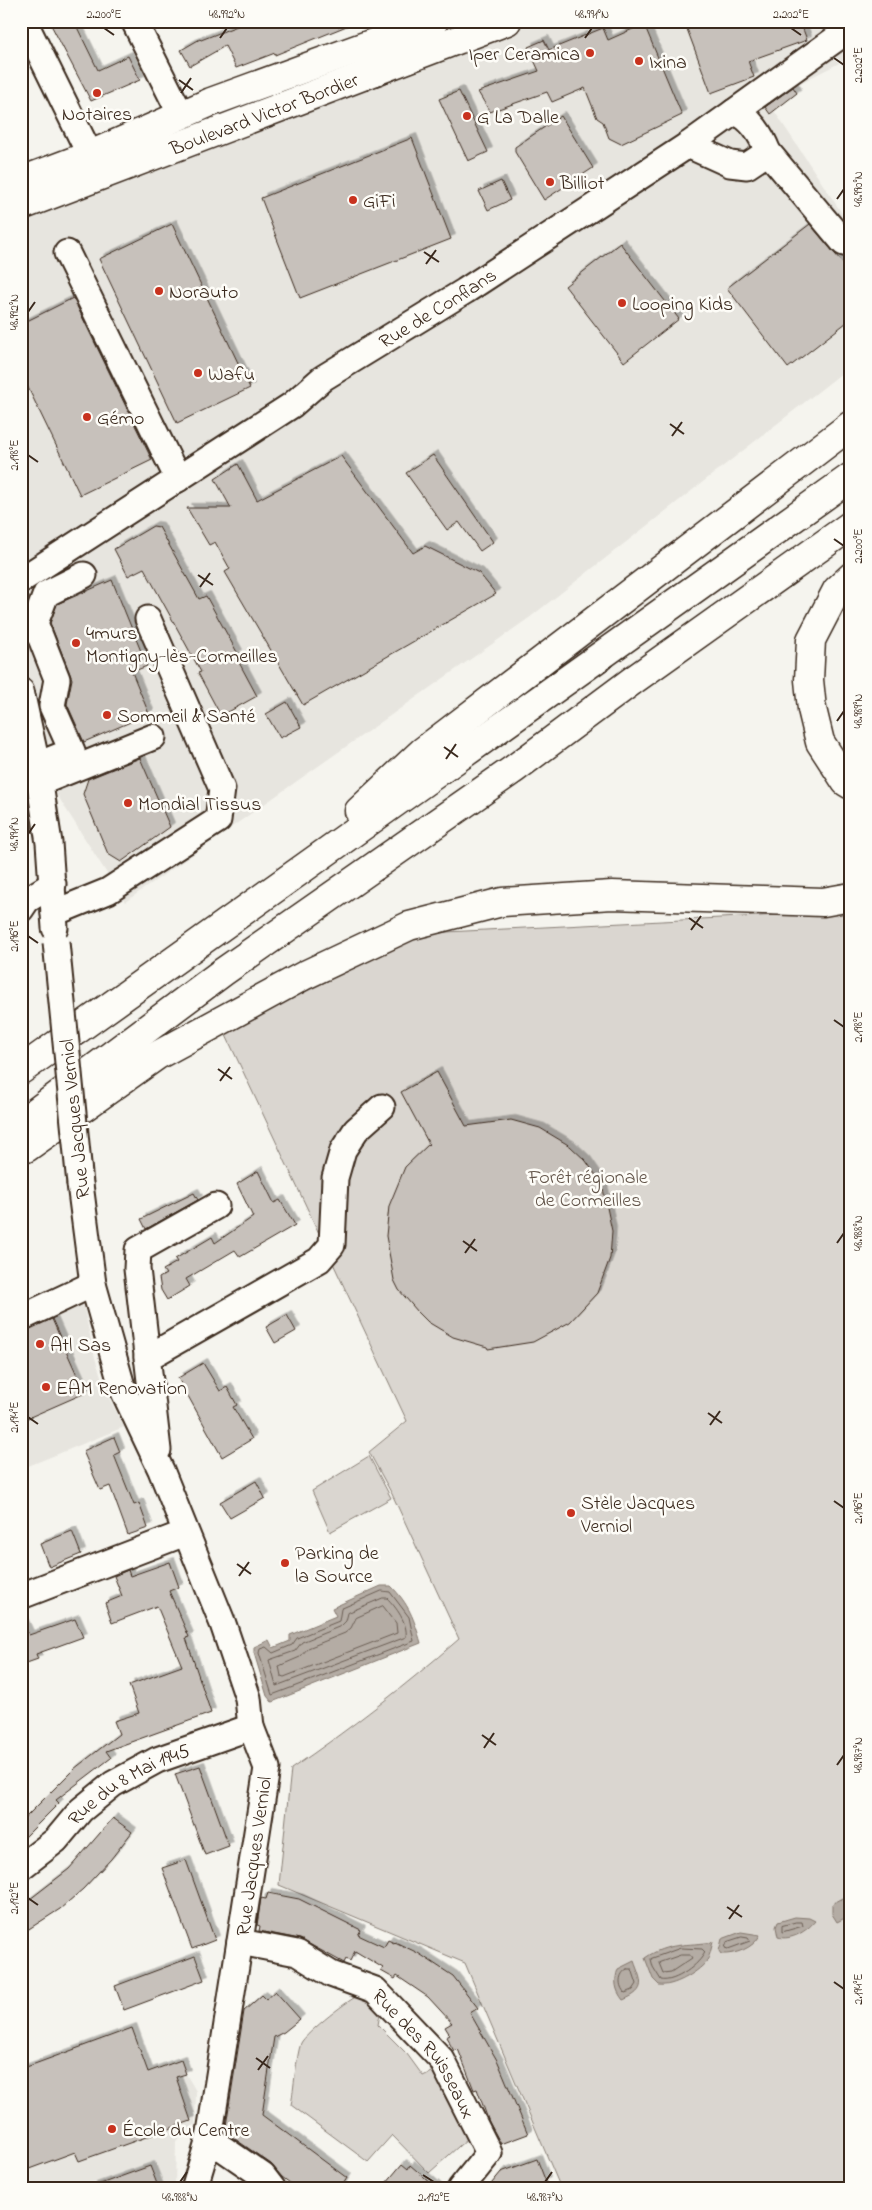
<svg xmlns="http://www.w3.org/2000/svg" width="872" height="2210" viewBox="0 0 872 2210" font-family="'Indie Flower',sans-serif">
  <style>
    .built { fill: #e7e5df }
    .green { fill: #dad6d0; stroke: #8a8077 }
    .water { fill: #b4aca4; stroke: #84786e }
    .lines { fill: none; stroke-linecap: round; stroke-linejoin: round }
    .shore { stroke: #6b5e54; stroke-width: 1 }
    .building { fill: #c7c1bb; stroke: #3b2a1e; filter: url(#shadow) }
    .minor-casing { stroke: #3b2a1e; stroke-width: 29 }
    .major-casing { stroke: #3b2a1e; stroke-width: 31 }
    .highway-casing { stroke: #3b2a1e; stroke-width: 31 }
    .minor { stroke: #fdfcf7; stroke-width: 25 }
    .major { stroke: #fdfcf7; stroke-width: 28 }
    .highway { stroke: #fdfcf7; stroke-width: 28 }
    .minor-bridge-casing { stroke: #3b2a1e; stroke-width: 29; stroke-linecap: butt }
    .minor-bridge { stroke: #fdfcf7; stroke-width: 25 }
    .ticks { fill: none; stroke: #3b2a1e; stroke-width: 2 }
    .poi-dot { fill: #c8321e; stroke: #fdfcf7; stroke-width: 2 }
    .labels { text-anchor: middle; stroke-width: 5; stroke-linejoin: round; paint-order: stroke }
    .poi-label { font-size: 20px; fill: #3b2a1e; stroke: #fdfcf7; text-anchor: start }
    .street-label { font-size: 20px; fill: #3b2a1e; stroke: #fdfcf7 }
    .park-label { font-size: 20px; fill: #63554a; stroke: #fdfcf7 }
    .neatline { fill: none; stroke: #3b2a1e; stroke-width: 2 }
    .ticks-label { font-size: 12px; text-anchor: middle; fill: #3b2a1e }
  </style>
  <defs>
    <filter id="shadow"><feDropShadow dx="4.5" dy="-4.5" stdDeviation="0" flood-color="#0004"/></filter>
  </defs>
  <rect width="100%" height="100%" fill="#f5f4ee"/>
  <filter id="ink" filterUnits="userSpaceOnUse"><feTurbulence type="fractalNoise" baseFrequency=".02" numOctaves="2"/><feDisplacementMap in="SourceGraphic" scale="10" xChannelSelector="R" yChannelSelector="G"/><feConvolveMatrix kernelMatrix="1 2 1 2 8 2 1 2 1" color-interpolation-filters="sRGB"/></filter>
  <g filter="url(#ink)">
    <!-- built -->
    <g class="built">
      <polygon points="470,21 851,21 851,57 767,100 851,227 851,366 529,618 125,902 21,738 21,193"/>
      <polygon points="77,1277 95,1358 107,1394 124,1427 21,1469 21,1305"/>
      <polygon points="186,2074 196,2091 195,2124 176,2142 175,2189 21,2189 21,2134"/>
    </g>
    <!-- green -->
    <g class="green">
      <path d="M851,905V2189H567L559,2184L465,1963L279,1885L291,1769C350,1729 405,1686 459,1639L392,1494L369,1452L407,1421L224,1031L427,933L799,914Z"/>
      <polygon points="369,1456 391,1498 330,1532 312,1491"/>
      <path d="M362,1994L381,2008L378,2025L407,2054L423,2076L435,2070L468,2138L429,2173L392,2135L368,2162L291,2105C294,2089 296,2057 301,2043C305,2034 352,1996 362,1994Z"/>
    </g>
    <!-- water -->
    <g class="water">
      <path d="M381,1586H391C409,1604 414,1619 421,1643L272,1702L267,1696L254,1653V1647L269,1640L273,1648L290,1641V1635L336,1616L332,1608Z"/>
      <polygon points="845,1897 851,1898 851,1915 837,1922 832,1914 832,1904"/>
      <path d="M795,1917L809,1918L815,1921C807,1931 791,1941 778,1937L776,1927L778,1922Z"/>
      <path d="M741,1932L760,1935C754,1948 735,1955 721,1954L719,1951L722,1939Z"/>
      <path d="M713,1942C711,1948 710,1957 706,1962C697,1973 673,1987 659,1985L653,1979L645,1958C668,1942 687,1946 713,1942Z"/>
      <path d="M634,1961C641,1981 648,1990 623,2000C615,1990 614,1981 618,1969Z"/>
    </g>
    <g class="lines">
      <!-- shore -->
      <g class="shore">
        <polygon points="382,1591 390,1592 409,1617 414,1641 272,1695 259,1653 260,1649 266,1647 273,1653 292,1645 297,1638 339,1621 341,1609"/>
        <path d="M383,1598H387C396,1607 408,1623 406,1637L276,1686L269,1660L295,1651L302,1642L341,1626L346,1621L348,1613Z"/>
        <polygon points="383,1606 396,1623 397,1633 284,1677 281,1676 279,1666 300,1657 308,1648 345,1633 351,1628 356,1618"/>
        <polygon points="796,1922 802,1922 803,1926 782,1932 782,1926"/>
        <polygon points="742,1937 748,1938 750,1941 728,1949 725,1948 727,1942"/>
        <path d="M681,1948L702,1949L705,1952C700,1964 675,1983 661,1980L653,1967L651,1959Z"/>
        <polygon points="681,1955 690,1955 692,1958 671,1972 663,1973 659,1963"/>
        <path d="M627,1969H632L637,1984L633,1990L625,1993C618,1986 618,1974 627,1969Z"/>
      </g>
    </g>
    <!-- building -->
    <g class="building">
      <polygon points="49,21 74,21 98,70 128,56 140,80 91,101"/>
      <polygon points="250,21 353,21 354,23 275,55 275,53 236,68 225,46 190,66 181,50 200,39 201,40"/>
      <polygon points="684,21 800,21 807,40 748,61 754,77 711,93"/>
      <polygon points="644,24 682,115 621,144 609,138 603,122 597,118 585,88 552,102 547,92 490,112 478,92 539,71 528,47 544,40 549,50 603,28 608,40"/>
      <polygon points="793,87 797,93 770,114 765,107"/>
      <polygon points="459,91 488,152 468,161 439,99"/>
      <polygon points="561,116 593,168 544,200 515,152 515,147"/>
      <polygon points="412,138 451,239 300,298 261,198"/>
      <polygon points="501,181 510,200 488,210 479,191"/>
      <polygon points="172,224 250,388 177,423 99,259"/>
      <polygon points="810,224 851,273 851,319 788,368 727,288"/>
      <polygon points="620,243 679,319 624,362 565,286"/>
      <polygon points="73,298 152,460 80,495 21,373 21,324"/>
      <polygon points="433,455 493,542 480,551 459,522 447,530 406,473"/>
      <polygon points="341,456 413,553 425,546 479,573 496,594 303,705 225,572 230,569 215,542 209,545 187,508 231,508 215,479 238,464 257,500"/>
      <polygon points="153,526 159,527 199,599 206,596 238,654 235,655 257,696 221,716 198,673 201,672 144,568 128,576 114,549"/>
      <polygon points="112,580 147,666 132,672 149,714 84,742 67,704 72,679 50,623 57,604"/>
      <polygon points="287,702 301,727 280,738 266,714"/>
      <polygon points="140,758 170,827 121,862 108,854 83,794 88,779"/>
      <polygon points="437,1072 466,1126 511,1120 540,1128 570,1146 586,1161 602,1184 612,1231 610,1258 597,1293 570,1322 533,1342 488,1349 487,1347 453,1337 428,1322 418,1312 399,1290 394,1280 386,1236 389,1206 405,1167 429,1144 401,1092"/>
      <polygon points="258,1171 274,1203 280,1200 295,1225 240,1257 235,1250 186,1279 190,1286 167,1300 161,1290 159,1278 166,1274 163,1270 177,1262 175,1259 212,1237 215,1243 253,1217 237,1184"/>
      <polygon points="194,1193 198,1200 146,1229 141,1219"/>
      <polygon points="287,1315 296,1331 275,1343 266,1327"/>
      <polygon points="52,1319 85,1393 21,1421 21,1332"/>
      <polygon points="203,1363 220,1391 227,1387 237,1405 233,1407 252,1439 222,1457 178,1378"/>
      <polygon points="114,1437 120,1452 114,1455 134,1505 139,1503 148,1528 128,1535 110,1486 100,1490 83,1451"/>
      <polygon points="256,1481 265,1498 230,1518 220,1502"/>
      <polygon points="72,1531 81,1554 49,1567 40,1544"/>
      <polygon points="170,1562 179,1587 169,1591 189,1637 186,1638 211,1713 106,1751 111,1758 56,1800 59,1803 21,1841 21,1822 74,1769 119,1734 114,1721 139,1713 129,1685 182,1666 157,1606 112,1623 105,1603 122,1596 114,1576 128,1570 130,1576"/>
      <polygon points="21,1618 29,1635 75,1619 83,1637 36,1654 38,1659 21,1665"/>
      <polygon points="200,1766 229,1846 205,1855 175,1774"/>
      <polygon points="113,1818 132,1832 111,1859 83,1889 60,1909 21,1934 21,1906 69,1869"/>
      <polygon points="186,1860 215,1940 192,1949 162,1868"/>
      <polygon points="268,1893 299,1899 361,1930 358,1935 384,1947 388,1940 394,1943 395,1942 418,1953 453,1976 478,2008 470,2013 498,2062 528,2134 501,2144 489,2122 477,2089 474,2090 458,2049 454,2051 446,2037 450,2035 445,2027 452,2023 428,1997 397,1976 395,1979 381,1971 383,1968 355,1951 350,1961 346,1959 344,1963 300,1939 259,1931 260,1926 257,1925 261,1898 266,1899"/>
      <polygon points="195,1956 204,1980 124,2010 115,1986"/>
      <polygon points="275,1991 300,2019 284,2032 274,2037 262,2115 347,2178 340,2189 298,2189 282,2177 271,2164 225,2132 244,2011 262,1995 266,1999"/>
      <polygon points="132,2028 148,2072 181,2060 186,2074 176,2077 191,2121 79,2161 75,2152 21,2172 21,2069"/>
      <polygon points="537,2159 546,2182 529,2189 487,2189 501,2172"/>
      <polygon points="402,2164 408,2169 410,2165 438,2189 381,2189"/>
      <polygon points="150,2166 159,2189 92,2189 92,2187"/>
    </g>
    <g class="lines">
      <defs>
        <g id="minor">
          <polyline points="24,21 90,155"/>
          <polyline points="134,21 181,115"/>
          <path d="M734,112C750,116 762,136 768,152L844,243"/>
          <polyline points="688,145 730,164 747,166 768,152"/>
          <polyline points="67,253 178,479"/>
          <path id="s1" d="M21,580L292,405L323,378L465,291L688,145L851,28"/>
          <polyline points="21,691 37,765 49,843 55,928"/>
          <polyline points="37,765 72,751 52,706 57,679 35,623 46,594 84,575"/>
          <polyline points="49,779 153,737"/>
          <polyline points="21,909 27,900 53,884"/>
          <polyline points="54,913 108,891 218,820 222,789 148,619"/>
          <polyline points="80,1184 93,1284 123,1390 161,1470 223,1624 248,1698 251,1727 267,1768 209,2139 194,2189"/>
          <polyline points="21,1318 93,1284"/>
          <polyline points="147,1358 319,1260 332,1245 335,1178 343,1150 356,1130 382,1107"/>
          <polyline points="158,1450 137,1269 138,1250 216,1206"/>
          <polyline points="21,1596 185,1533"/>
          <path id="s2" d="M21,1867L56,1840L81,1810L113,1784L157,1760L251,1727"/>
          <path id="s3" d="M240,1942L297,1953L331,1974L375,1990L442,2060L489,2153L460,2189"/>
          <polyline points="209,2139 263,2176 273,2189"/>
        </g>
        <g id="major">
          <polyline points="21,181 90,155 211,102 434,21"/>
          <path id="s4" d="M21,206L507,21"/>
        </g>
        <g id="highway">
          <polyline points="851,577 837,590 811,640 809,680 812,709 820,742 846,782 851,785"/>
          <polyline points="359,811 422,752 851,425"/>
          <path d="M21,1070C297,871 575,676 851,477"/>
          <polyline points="21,1123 223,972 514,769 632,681 851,525"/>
          <polyline points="21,1147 26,1148 156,1056 305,975 409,926 502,902 612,895 823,902 851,897"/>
        </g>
      </defs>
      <!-- minor casing -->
      <use href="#minor" class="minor-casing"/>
      <!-- major casing -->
      <use href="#major" class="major-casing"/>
      <!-- highway casing -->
      <use href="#highway" class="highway-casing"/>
      <!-- minor -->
      <use href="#minor" class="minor"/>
      <!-- major -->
      <use href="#major" class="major"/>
      <!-- highway -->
      <use href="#highway" class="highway"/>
      <defs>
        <polyline id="minor-bridge" points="56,942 80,1184"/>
      </defs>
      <!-- minor-bridge casing -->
      <use href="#minor-bridge" class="minor-bridge-casing"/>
      <!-- minor-bridge -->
      <use href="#minor-bridge" class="minor-bridge"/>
    </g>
  </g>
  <!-- ticks -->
  <path class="ticks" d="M104,28L114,35M791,28L801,35M220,38L227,28M585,38L592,28M834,58L844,65M179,80L193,90M181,93L191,78M837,199L844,189M424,252L439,262M426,264L436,250M28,312L35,302M670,424L684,434M672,436L682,422M28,455L38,462M834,539L844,546M198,575L213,585M200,587L210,573M837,721L844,711M444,747L458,757M446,759L456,744M28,834L35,824M689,918L703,928M691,930L701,916M28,936L38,943M834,1020L844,1027M218,1069L232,1079M220,1081L230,1067M463,1241L477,1251M837,1243L844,1233M465,1253L475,1239M708,1413L722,1423M28,1417L38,1424M710,1425L720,1411M834,1501L844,1508M237,1564L251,1574M239,1576L249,1562M482,1735L496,1745M484,1748L494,1733M837,1765L844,1755M28,1898L38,1905M727,1907L742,1917M729,1919L739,1905M834,1982L844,1989M256,2058L270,2068M258,2070L268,2056M423,2175L434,2182M180,2182L187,2172M545,2182L552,2172"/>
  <!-- markers -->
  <g class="poi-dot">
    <circle cx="590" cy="53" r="5"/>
    <circle cx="639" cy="61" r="5"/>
    <circle cx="97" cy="93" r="5"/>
    <circle cx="467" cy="116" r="5"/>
    <circle cx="550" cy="182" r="5"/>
    <circle cx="353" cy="200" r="5"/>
    <circle cx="159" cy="291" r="5"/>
    <circle cx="622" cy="303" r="5"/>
    <circle cx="198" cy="373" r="5"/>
    <circle cx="87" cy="417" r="5"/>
    <circle cx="76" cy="643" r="5"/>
    <circle cx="107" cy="715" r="5"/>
    <circle cx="128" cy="803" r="5"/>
    <circle cx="40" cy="1344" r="5"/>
    <circle cx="46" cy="1387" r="5"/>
    <circle cx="571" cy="1513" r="5"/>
    <circle cx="285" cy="1563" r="5"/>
    <circle cx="112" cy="2129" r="5"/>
  </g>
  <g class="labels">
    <!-- poi labels -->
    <g class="poi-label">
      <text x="580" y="60" text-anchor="end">Iper Ceramica</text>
      <text x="649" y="68">Ixina</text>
      <text x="97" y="120" text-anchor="middle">Notaires</text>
      <text x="477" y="123">G La Dalle</text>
      <text x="560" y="189">Billiot</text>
      <text x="363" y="207">GiFi</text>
      <text x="169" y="298">Norauto</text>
      <text x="632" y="310">Looping Kids</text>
      <text x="208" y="380">Wafu</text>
      <text x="97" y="424">Gémo</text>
      <text x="86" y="639">4murs<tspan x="86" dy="23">Montigny-lès-Cormeilles</tspan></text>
      <text x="117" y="722">Sommeil &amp; Santé</text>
      <text x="138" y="810">Mondial Tissus</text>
      <text x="50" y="1351">Atl Sas</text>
      <text x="56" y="1394">EAM Renovation</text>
      <text x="581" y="1509">Stèle Jacques<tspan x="581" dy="23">Verniol</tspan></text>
      <text x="295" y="1559">Parking de<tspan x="295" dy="23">la Source</tspan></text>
      <text x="122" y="2136">École du Centre</text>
    </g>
    <!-- street labels -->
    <g class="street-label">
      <text dy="7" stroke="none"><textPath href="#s4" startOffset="260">Boulevard Victor Bordier</textPath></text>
      <text dy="7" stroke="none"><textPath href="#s1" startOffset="498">Rue de Conflans</textPath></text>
      <text transform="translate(74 1119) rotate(-96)" y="7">Rue Jacques Verniol</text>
      <text dy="7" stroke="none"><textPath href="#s2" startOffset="138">Rue du 8 Mai 1945</textPath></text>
      <text transform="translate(253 1856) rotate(-82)" y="7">Rue Jacques Verniol</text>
      <text dy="7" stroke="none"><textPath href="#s3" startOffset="226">Rue des Ruisseaux</textPath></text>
    </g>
    <!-- park labels -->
    <g class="park-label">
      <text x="588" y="1183">Forêt régionale<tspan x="588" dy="23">de Cormeilles</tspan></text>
    </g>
  </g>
  <!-- margin -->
  <rect width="872" height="2210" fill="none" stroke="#fdfcf7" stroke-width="55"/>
  <rect x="28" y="28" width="816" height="2154" class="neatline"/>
  <g class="ticks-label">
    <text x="104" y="18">2.200°E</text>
    <text x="227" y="18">48.992°N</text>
    <text x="592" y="18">48.991°N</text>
    <text x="791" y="18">2.202°E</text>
    <text transform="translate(858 65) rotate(-90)" y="4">2.202°E</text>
    <text transform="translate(858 189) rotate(-90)" y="4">48.990°N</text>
    <text transform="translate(14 312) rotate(-90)" y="4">48.992°N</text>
    <text transform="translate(14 455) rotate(-90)" y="4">2.198°E</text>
    <text transform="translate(858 546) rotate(-90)" y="4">2.200°E</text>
    <text transform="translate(858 711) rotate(-90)" y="4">48.989°N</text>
    <text transform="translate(14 834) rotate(-90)" y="4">48.991°N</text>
    <text transform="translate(14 936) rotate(-90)" y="4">2.196°E</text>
    <text transform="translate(858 1027) rotate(-90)" y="4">2.198°E</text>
    <text transform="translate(858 1233) rotate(-90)" y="4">48.988°N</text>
    <text transform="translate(14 1417) rotate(-90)" y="4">2.194°E</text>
    <text transform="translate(858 1508) rotate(-90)" y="4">2.196°E</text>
    <text transform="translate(858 1755) rotate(-90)" y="4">48.987°N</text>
    <text transform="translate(14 1898) rotate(-90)" y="4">2.192°E</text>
    <text transform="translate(858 1989) rotate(-90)" y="4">2.194°E</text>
    <text x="180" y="2201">48.988°N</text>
    <text x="434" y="2201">2.192°E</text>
    <text x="545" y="2201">48.987°N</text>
  </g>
</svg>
